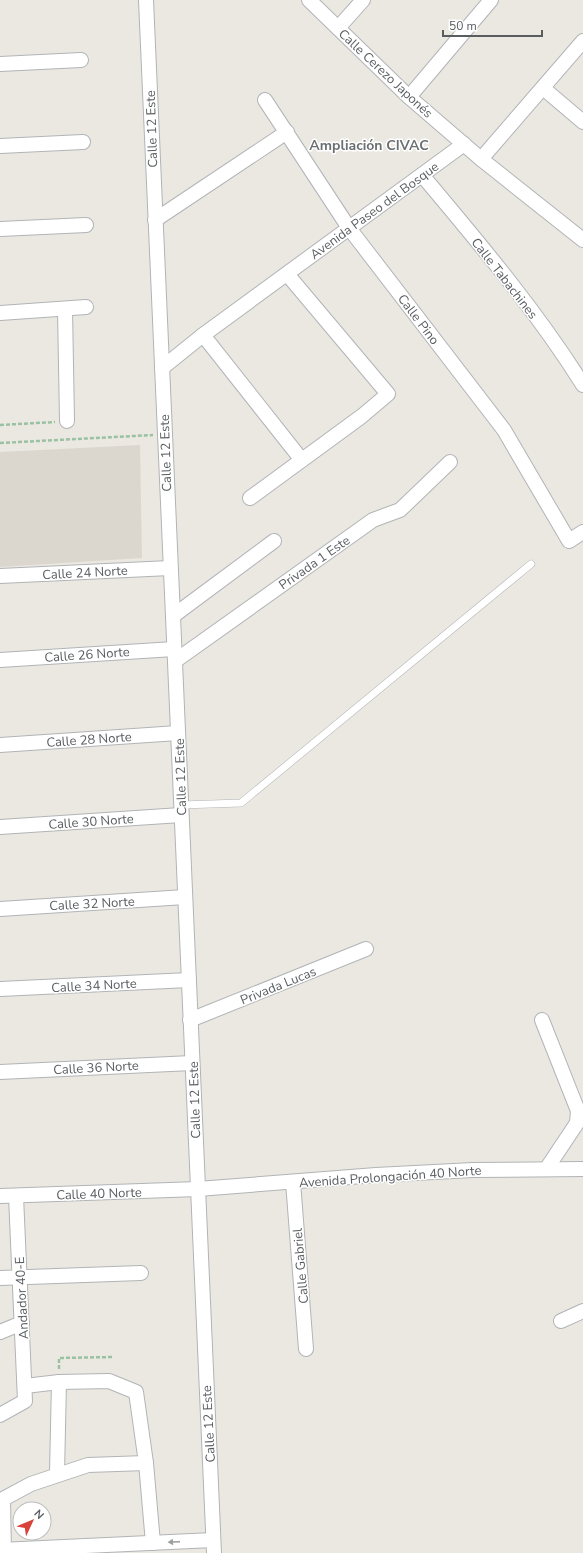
<svg xmlns="http://www.w3.org/2000/svg" width="583" height="1553" viewBox="0 0 583 1553" font-family="'Nunito Sans',sans-serif">
  <style>
    .education { fill: #dbd7cf }
    .lines { fill: none; stroke-linecap: round; stroke-linejoin: round }
    .lane-casing { stroke: #b1b4b7; stroke-width: 8 }
    .street-casing { stroke: #b1b4b7; stroke-width: 16 }
    .path { stroke: #9ac1a3; stroke-width: 2.5; stroke-dasharray: 4 2; stroke-linecap: butt }
    .lane { stroke: #fff; stroke-width: 7 }
    .street { stroke: #fff; stroke-width: 14 }
    .oneway { fill: #9b9ea0 }
    .labels { text-anchor: middle; stroke-width: 3; stroke-linejoin: round; paint-order: stroke }
    .street-label { font-size: 13px; fill: #595d60; stroke: #fff }
    .neighbourhood-label { font-size: 14px; font-weight: bold; fill: #6a6f72; stroke: #fff }
  </style>
  <rect width="100%" height="100%" fill="#ebe8e1"/>
  <!-- education -->
  <polygon class="education" points="140,445 142,558 0,567 0,452"/>
  <g class="lines">
    <defs>
      <polyline id="lane" points="181,805 241,803 531,564"/>
      <g id="street">
        <polyline points="146,0 214,1553"/>
        <polyline points="309,0 409,97 481,159 583,240"/>
        <polyline points="338,28 363,0"/>
        <polyline points="0,64 81,60"/>
        <polyline points="543,88 583,122"/>
        <polyline points="409,97 491,0"/>
        <polyline points="265,100 349,228 504,430 569,541 583,532"/>
        <polyline points="0,146 83,142"/>
        <polyline points="481,159 583,41"/>
        <path d="M422,175C479,243 536,310 583,385"/>
        <polyline points="155,220 287,132"/>
        <polyline points="0,229 86,225"/>
        <polyline points="65,309 67,421"/>
        <polyline points="0,313 86,307"/>
        <polyline points="203,335 301,459"/>
        <polyline points="162,368 203,335 464,144"/>
        <polyline points="250,498 362,416 388,394 287,274"/>
        <polyline points="0,576 170,568"/>
        <polyline points="173,616 274,541"/>
        <polyline points="0,660 174,649"/>
        <polyline points="175,661 373,520 400,510 450,462"/>
        <polyline points="0,745 178,733"/>
        <polyline points="0,827 181,815"/>
        <polyline points="0,909 185,897"/>
        <polyline points="0,989 189,980"/>
        <polyline points="190,1020 366,949"/>
        <polyline points="542,1020 578,1111 577,1123 547,1168"/>
        <polyline points="0,1072 192,1063"/>
        <polyline points="293,1182 306,1349"/>
        <polyline points="0,1196 198,1189 376,1175 473,1170 583,1169"/>
        <polyline points="0,1278 141,1273"/>
        <polyline points="561,1321 583,1311"/>
        <polyline points="0,1332 22,1323"/>
        <polyline points="25,1386 59,1382 109,1381 136,1392 146,1463 153,1543"/>
        <polyline points="0,1415 25,1401 16,1196"/>
        <polyline points="57,1473 59,1382"/>
        <polyline points="0,1550 213,1540"/>
        <polyline points="4,1553 3,1499 31,1484 88,1465 146,1463"/>
      </g>
    </defs>
    <!-- lane casing -->
    <use href="#lane" class="lane-casing"/>
    <!-- street casing -->
    <use href="#street" class="street-casing"/>
    <!-- path -->
    <g class="path">
      <polyline points="0,425 55,422"/>
      <polyline points="0,443 153,435"/>
      <polyline points="59,1369 59,1358 113,1357"/>
    </g>
    <!-- lane -->
    <use href="#lane" class="lane"/>
    <!-- street -->
    <use href="#street" class="street"/>
  </g>
  <!-- one-way arrows -->
  <defs><path id="oneway-solid" d="M-6-.8H1V-3.2L6.5 0L1 3.2V.8H-6Z"/></defs>
  <use class="oneway" href="#oneway-solid" transform="translate(174 1542) rotate(177)"/>
  <g class="labels">
    <!-- street labels -->
    <g class="street-label">
      <text transform="translate(386 73) rotate(43)" y="5">Calle Cerezo Japonés</text>
      <text transform="translate(151 129) rotate(-92)" y="5">Calle 12 Este</text>
      <text transform="translate(374 210) rotate(-36)" y="5">Avenida Paseo del Bosque</text>
      <text transform="translate(505 278) rotate(52)" y="5">Calle Tabachines</text>
      <text transform="translate(419 319) rotate(53)" y="5">Calle Pino</text>
      <text transform="translate(165 453) rotate(-92)" y="5">Calle 12 Este</text>
      <text transform="translate(314 562) rotate(-35)" y="5">Privada 1 Este</text>
      <text transform="translate(85 572) rotate(-3)" y="5">Calle 24 Norte</text>
      <text transform="translate(87 654) rotate(-4)" y="5">Calle 26 Norte</text>
      <text transform="translate(89 739) rotate(-4)" y="5">Calle 28 Norte</text>
      <text transform="translate(180 777) rotate(-92)" y="5">Calle 12 Este</text>
      <text transform="translate(91 821) rotate(-4)" y="5">Calle 30 Norte</text>
      <text transform="translate(92 903) rotate(-3)" y="5">Calle 32 Norte</text>
      <text transform="translate(94 985) rotate(-3)" y="5">Calle 34 Norte</text>
      <text transform="translate(278 985) rotate(-22)" y="5">Privada Lucas</text>
      <text transform="translate(96 1067) rotate(-3)" y="5">Calle 36 Norte</text>
      <text transform="translate(194 1100) rotate(-92)" y="5">Calle 12 Este</text>
      <text transform="translate(390 1176) rotate(-4)" y="5">Avenida Prolongación 40 Norte</text>
      <text transform="translate(99 1193) rotate(-2)" y="5">Calle 40 Norte</text>
      <text transform="translate(300 1266) rotate(-95)" y="5">Calle Gabriel</text>
      <text transform="translate(21 1298) rotate(-93)" y="5">Andador 40-E</text>
      <text transform="translate(208 1424) rotate(-93)" y="5">Calle 12 Este</text>
    </g>
    <!-- neighbourhood labels -->
    <g class="neighbourhood-label">
      <text x="369" y="150">Ampliación CIVAC</text>
    </g>
  </g>
  <!-- north arrow -->
  <g transform="translate(32 1521) rotate(46)"><circle r="19" fill="#ffffff" stroke="#bdbebf"/>
  <path d="M0-3L7 15L0 10L-7 15Z" fill="#d8423a"/>
  <text y="-6" font-size="11" font-weight="bold" text-anchor="middle" fill="#595d60">N</text>
  </g>
  <!-- scale -->
  <path d="M443 30v6h99v-6" fill="none" stroke="#595d60" stroke-width="2"/>
  <text x="449" y="30" font-size="12" fill="#595d60" stroke="#ffffff" stroke-width="3" paint-order="stroke">50 m</text>
</svg>
